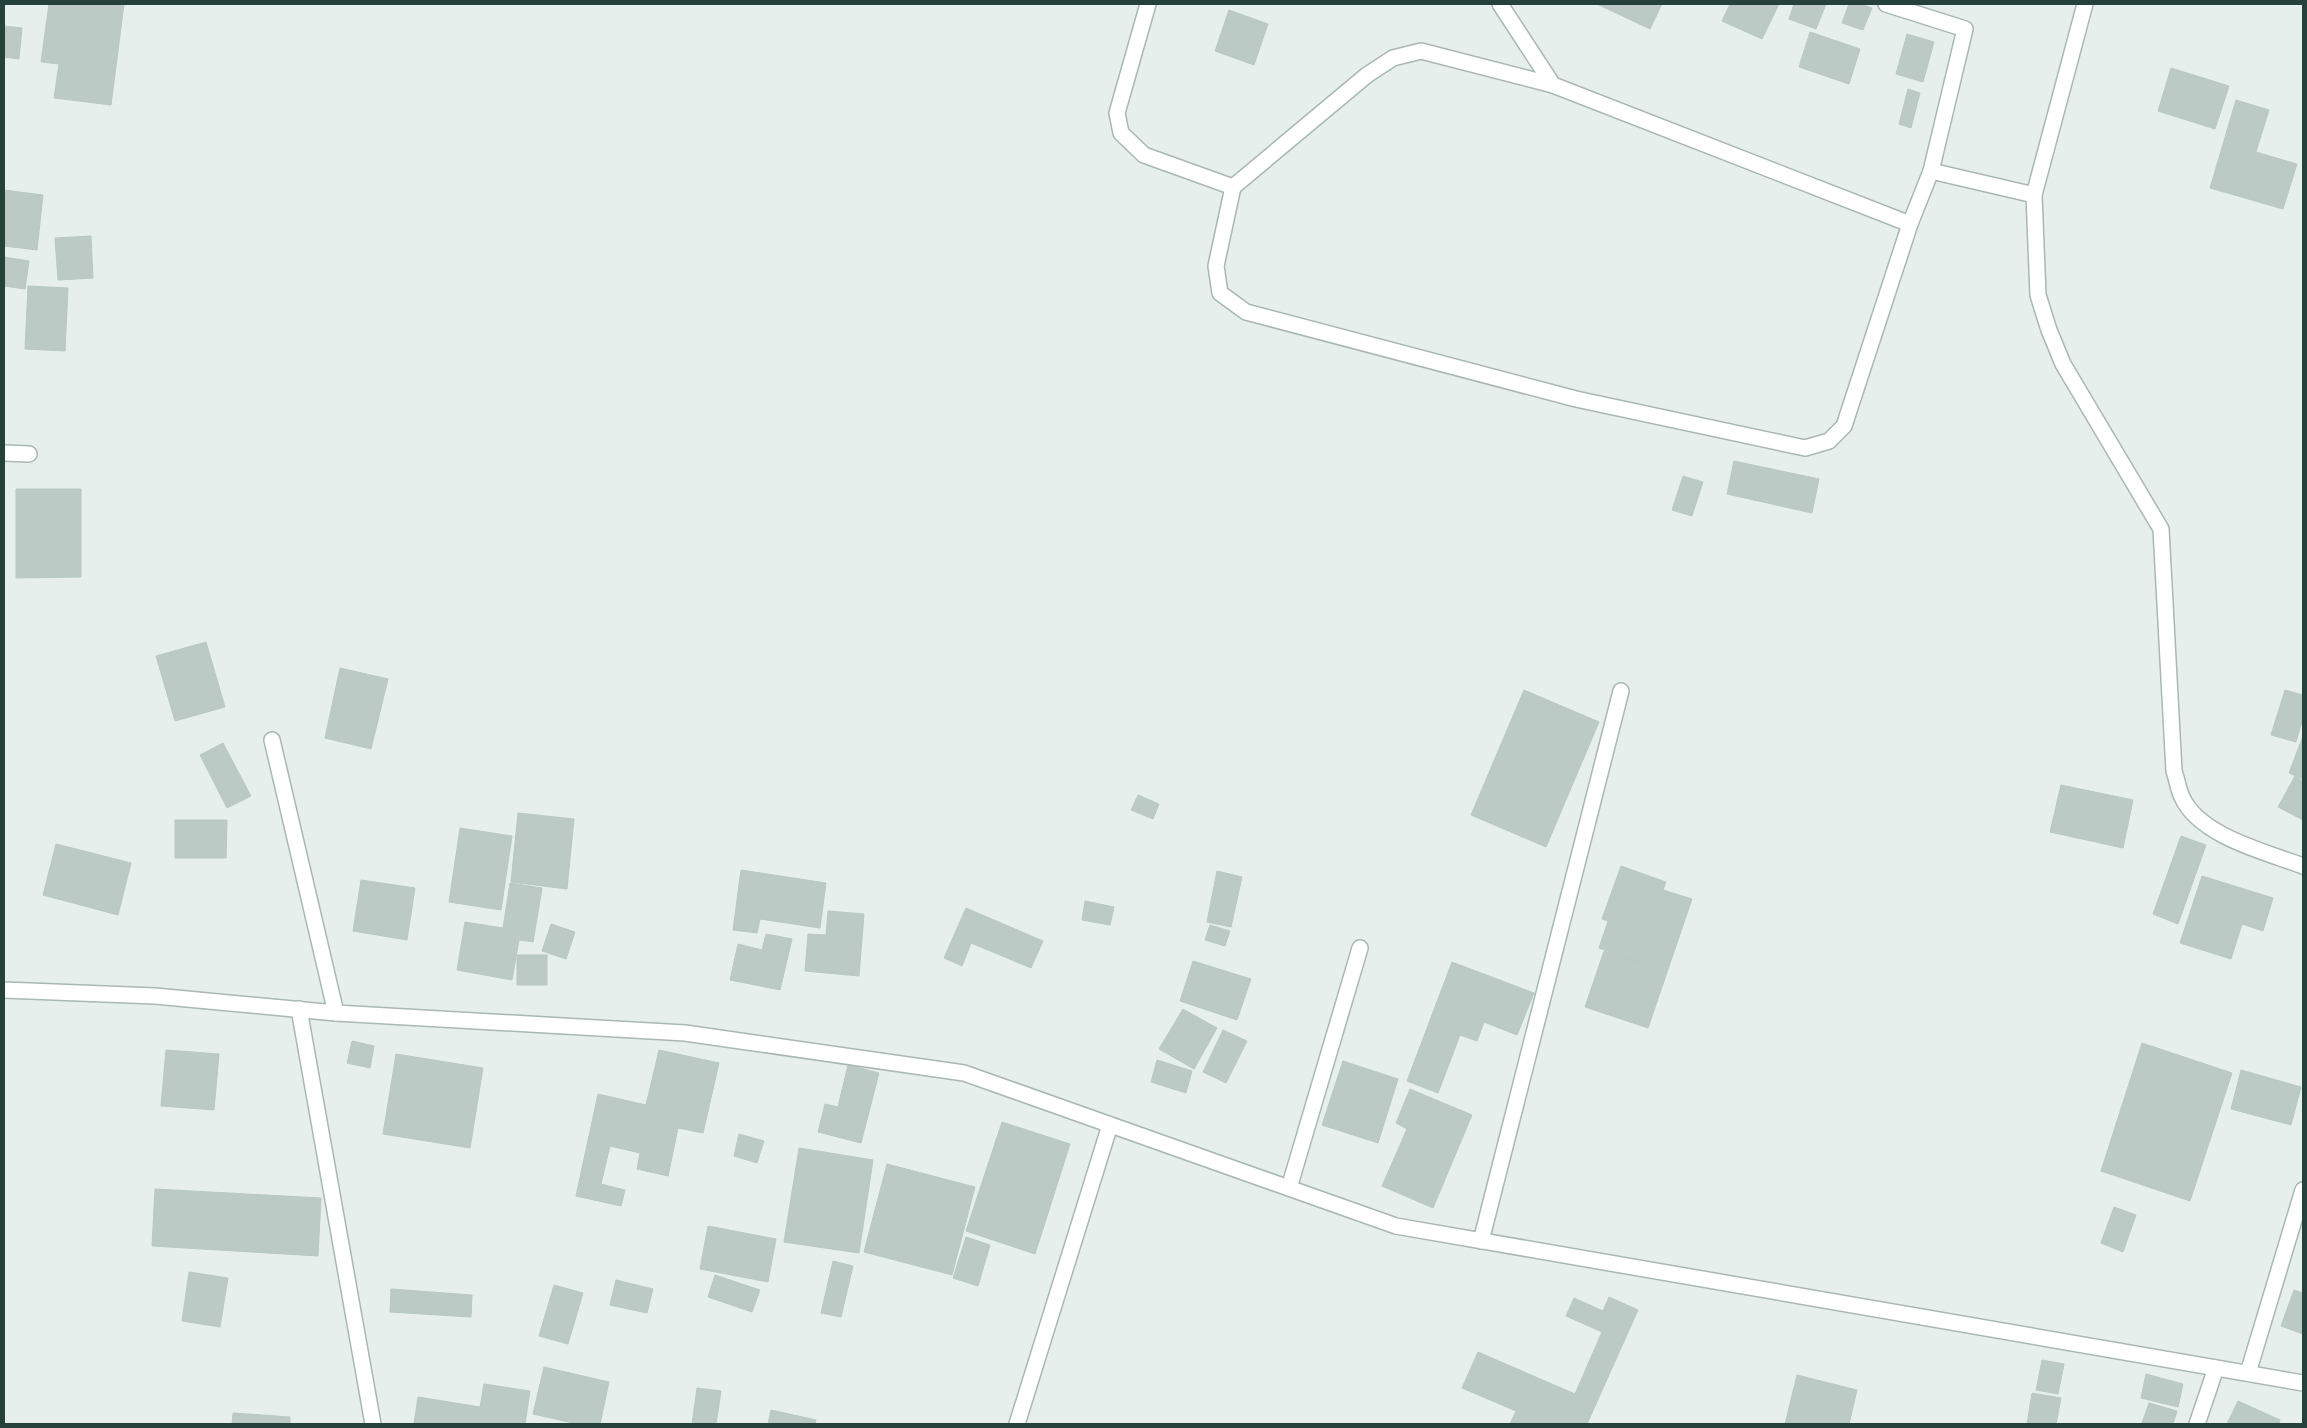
<svg xmlns="http://www.w3.org/2000/svg" width="2307" height="1428" viewBox="0 0 2307 1428" font-family="Inter,sans-serif">
  <style>
    .building { fill: #bbcac4; stroke: #b8c9c2 }
    .lines { fill: none; stroke-linecap: round; stroke-linejoin: round }
    .street-casing { stroke: #a8b8b2; stroke-width: 18 }
    .street { stroke: #fff; stroke-width: 15 }
  </style>
  <rect width="100%" height="100%" fill="#e6efeb"/>
  <!-- building -->
  <g class="building">
    <polygon points="49,4 124,4 111,105 54,98 59,64 41,62"/>
    <polygon points="1597,4 1662,4 1650,29"/>
    <polygon points="1730,4 1779,4 1762,39 1722,21"/>
    <polygon points="1794,4 1826,4 1816,29 1789,19"/>
    <polygon points="1849,4 1860,4 1872,8 1863,30 1842,23"/>
    <polygon points="1229,10 1268,24 1254,65 1215,51"/>
    <polygon points="4,26 22,28 19,59 4,57"/>
    <polygon points="1810,32 1860,49 1849,84 1799,67"/>
    <polygon points="1907,34 1934,42 1923,82 1896,74"/>
    <polygon points="2171,68 2229,86 2215,129 2158,111"/>
    <polygon points="1908,89 1920,93 1911,128 1899,124"/>
    <polygon points="2236,100 2269,110 2256,152 2297,164 2283,209 2210,188"/>
    <polygon points="4,190 43,195 37,250 4,246"/>
    <polygon points="91,236 93,278 58,280 55,238"/>
    <polygon points="4,257 29,261 25,289 4,286"/>
    <polygon points="28,286 68,288 65,351 25,349"/>
    <polygon points="1734,461 1819,479 1812,513 1727,494"/>
    <polygon points="1683,476 1703,482 1692,516 1672,510"/>
    <polygon points="16,489 81,489 81,577 16,578"/>
    <polygon points="206,642 225,707 175,721 156,656"/>
    <polygon points="340,668 388,679 371,749 325,738"/>
    <polygon points="1524,690 1599,722 1546,847 1471,815"/>
    <polygon points="2285,690 2303,695 2303,718 2296,742 2271,735"/>
    <polygon points="2303,736 2303,779 2289,773"/>
    <polygon points="223,743 251,796 227,808 200,755"/>
    <polygon points="2295,776 2303,781 2303,820 2278,807"/>
    <polygon points="2061,785 2133,800 2123,848 2050,832"/>
    <polygon points="1138,795 1159,804 1153,819 1131,810"/>
    <polygon points="518,813 574,819 567,889 511,882"/>
    <polygon points="175,820 227,820 226,858 175,858"/>
    <polygon points="460,828 512,836 501,910 449,902"/>
    <polygon points="2181,836 2206,845 2178,924 2153,914"/>
    <polygon points="56,844 131,863 118,915 43,895"/>
    <polygon points="1621,866 1666,882 1663,890 1692,899 1648,1028 1585,1007 1604,951 1640,962 1599,948 1608,921 1602,919"/>
    <polygon points="741,870 826,883 820,928 760,919 757,933 733,930"/>
    <polygon points="1217,871 1242,877 1231,927 1207,922"/>
    <polygon points="2202,876 2273,898 2263,931 2242,924 2231,959 2180,943"/>
    <polygon points="361,880 415,888 407,940 353,931"/>
    <polygon points="510,883 542,888 533,942 519,940 512,980 457,970 465,922 503,928"/>
    <polygon points="1085,901 1114,907 1110,925 1082,920"/>
    <polygon points="966,908 1043,941 1031,968 971,943 962,966 944,958"/>
    <polygon points="828,911 864,914 859,976 805,971 808,934 826,935"/>
    <polygon points="551,924 575,932 566,959 542,951"/>
    <polygon points="1210,925 1230,931 1225,946 1205,940"/>
    <polygon points="766,934 792,939 780,990 730,980 738,944 762,950"/>
    <rect x="517" y="955" width="30" height="30"/>
    <polygon points="1193,961 1251,979 1237,1020 1180,1001"/>
    <polygon points="1452,962 1534,993 1517,1035 1484,1022 1477,1041 1460,1035 1438,1093 1407,1081"/>
    <polygon points="1183,1009 1217,1028 1194,1069 1159,1049"/>
    <polygon points="1223,1030 1247,1041 1226,1083 1203,1072"/>
    <polygon points="352,1041 374,1046 370,1068 347,1063"/>
    <polygon points="2142,1043 2232,1073 2190,1201 2101,1171"/>
    <polygon points="166,1050 219,1054 214,1110 161,1106"/>
    <polygon points="659,1050 719,1063 703,1133 678,1128 668,1176 637,1169 640,1153 610,1146 601,1184 625,1190 621,1206 576,1196 598,1094 646,1105"/>
    <polygon points="396,1054 483,1068 470,1148 383,1134"/>
    <polygon points="1157,1060 1192,1071 1186,1093 1151,1082"/>
    <polygon points="1343,1061 1398,1079 1378,1143 1322,1125"/>
    <polygon points="848,1065 879,1073 861,1143 818,1132 825,1104 838,1107"/>
    <polygon points="2241,1070 2301,1087 2291,1125 2231,1109"/>
    <polygon points="1410,1089 1472,1115 1433,1208 1382,1186 1407,1129 1396,1123"/>
    <polygon points="1002,1122 1070,1144 1035,1254 966,1231"/>
    <polygon points="739,1134 764,1141 757,1163 734,1156"/>
    <polygon points="799,1148 873,1160 859,1253 784,1242"/>
    <polygon points="887,1164 975,1187 952,1275 864,1252"/>
    <polygon points="155,1189 321,1198 318,1256 152,1246"/>
    <polygon points="2114,1207 2136,1215 2123,1252 2101,1243"/>
    <polygon points="708,1226 776,1239 768,1282 700,1269"/>
    <polygon points="966,1237 990,1245 978,1286 953,1278"/>
    <polygon points="833,1261 853,1266 841,1317 821,1313"/>
    <polygon points="189,1272 228,1278 220,1327 182,1321"/>
    <polygon points="715,1275 760,1290 752,1312 708,1297"/>
    <polygon points="616,1280 653,1289 647,1313 610,1305"/>
    <polygon points="554,1285 583,1293 568,1344 539,1336"/>
    <polygon points="391,1289 472,1295 471,1317 390,1312"/>
    <polygon points="2294,1290 2303,1293 2303,1334 2281,1326"/>
    <polygon points="1609,1297 1638,1310 1587,1424 1510,1424 1516,1411 1462,1388 1478,1352 1575,1394 1602,1332 1566,1316 1574,1298 1603,1311"/>
    <polygon points="2042,1360 2064,1364 2058,1394 2036,1390"/>
    <polygon points="544,1367 609,1382 600,1424 577,1424 533,1414"/>
    <polygon points="2146,1374 2183,1384 2178,1407 2141,1398"/>
    <polygon points="1797,1375 1857,1390 1849,1424 1785,1424"/>
    <polygon points="484,1384 530,1391 525,1424 414,1424 418,1397 480,1407"/>
    <polygon points="697,1388 721,1391 716,1424 692,1424"/>
    <polygon points="2032,1393 2061,1398 2056,1424 2027,1424"/>
    <polygon points="2238,1401 2280,1420 2279,1424 2227,1424"/>
    <polygon points="2149,1403 2177,1411 2173,1424 2142,1423"/>
    <polygon points="771,1410 816,1420 815,1424 768,1424"/>
    <polygon points="233,1413 290,1417 290,1424 232,1424"/>
  </g>
  <g class="lines">
    <defs>
      <g id="street">
        <polyline points="1148,4 1117,113 1121,133 1144,155 1233,187 1367,75 1393,58 1421,51 1553,85"/>
        <polyline points="1500,4 1553,85 1910,224"/>
        <polyline points="1886,4 1965,29 1931,171"/>
        <polyline points="1233,187 1216,266 1220,293 1246,312 1576,399 1805,448 1829,441 1844,426 1910,224 1931,171 2034,195 2085,4"/>
        <path d="M2034,195L2038,295L2049,330L2063,364L2161,529L2174,771C2177,779 2178,789 2182,797C2199,836 2266,852 2303,866"/>
        <polyline points="4,453 29,454"/>
        <polyline points="272,740 336,1013"/>
        <polyline points="4,990 155,996 336,1013 685,1033 964,1073 1396,1226 2303,1383"/>
        <polyline points="299,1009 373,1424"/>
        <polyline points="1289,1188 1360,948"/>
        <polyline points="1481,1241 1621,691"/>
        <polyline points="2248,1373 2303,1190"/>
        <polyline points="1017,1424 1110,1125"/>
        <polyline points="2197,1424 2216,1368"/>
      </g>
    </defs>
    <!-- street casing -->
    <use href="#street" class="street-casing"/>
    <!-- street -->
    <use href="#street" class="street"/>
  </g>
  <!-- border -->
  <rect width="2307" height="1428" fill="none" stroke="#24423a" stroke-width="10"/>
</svg>
